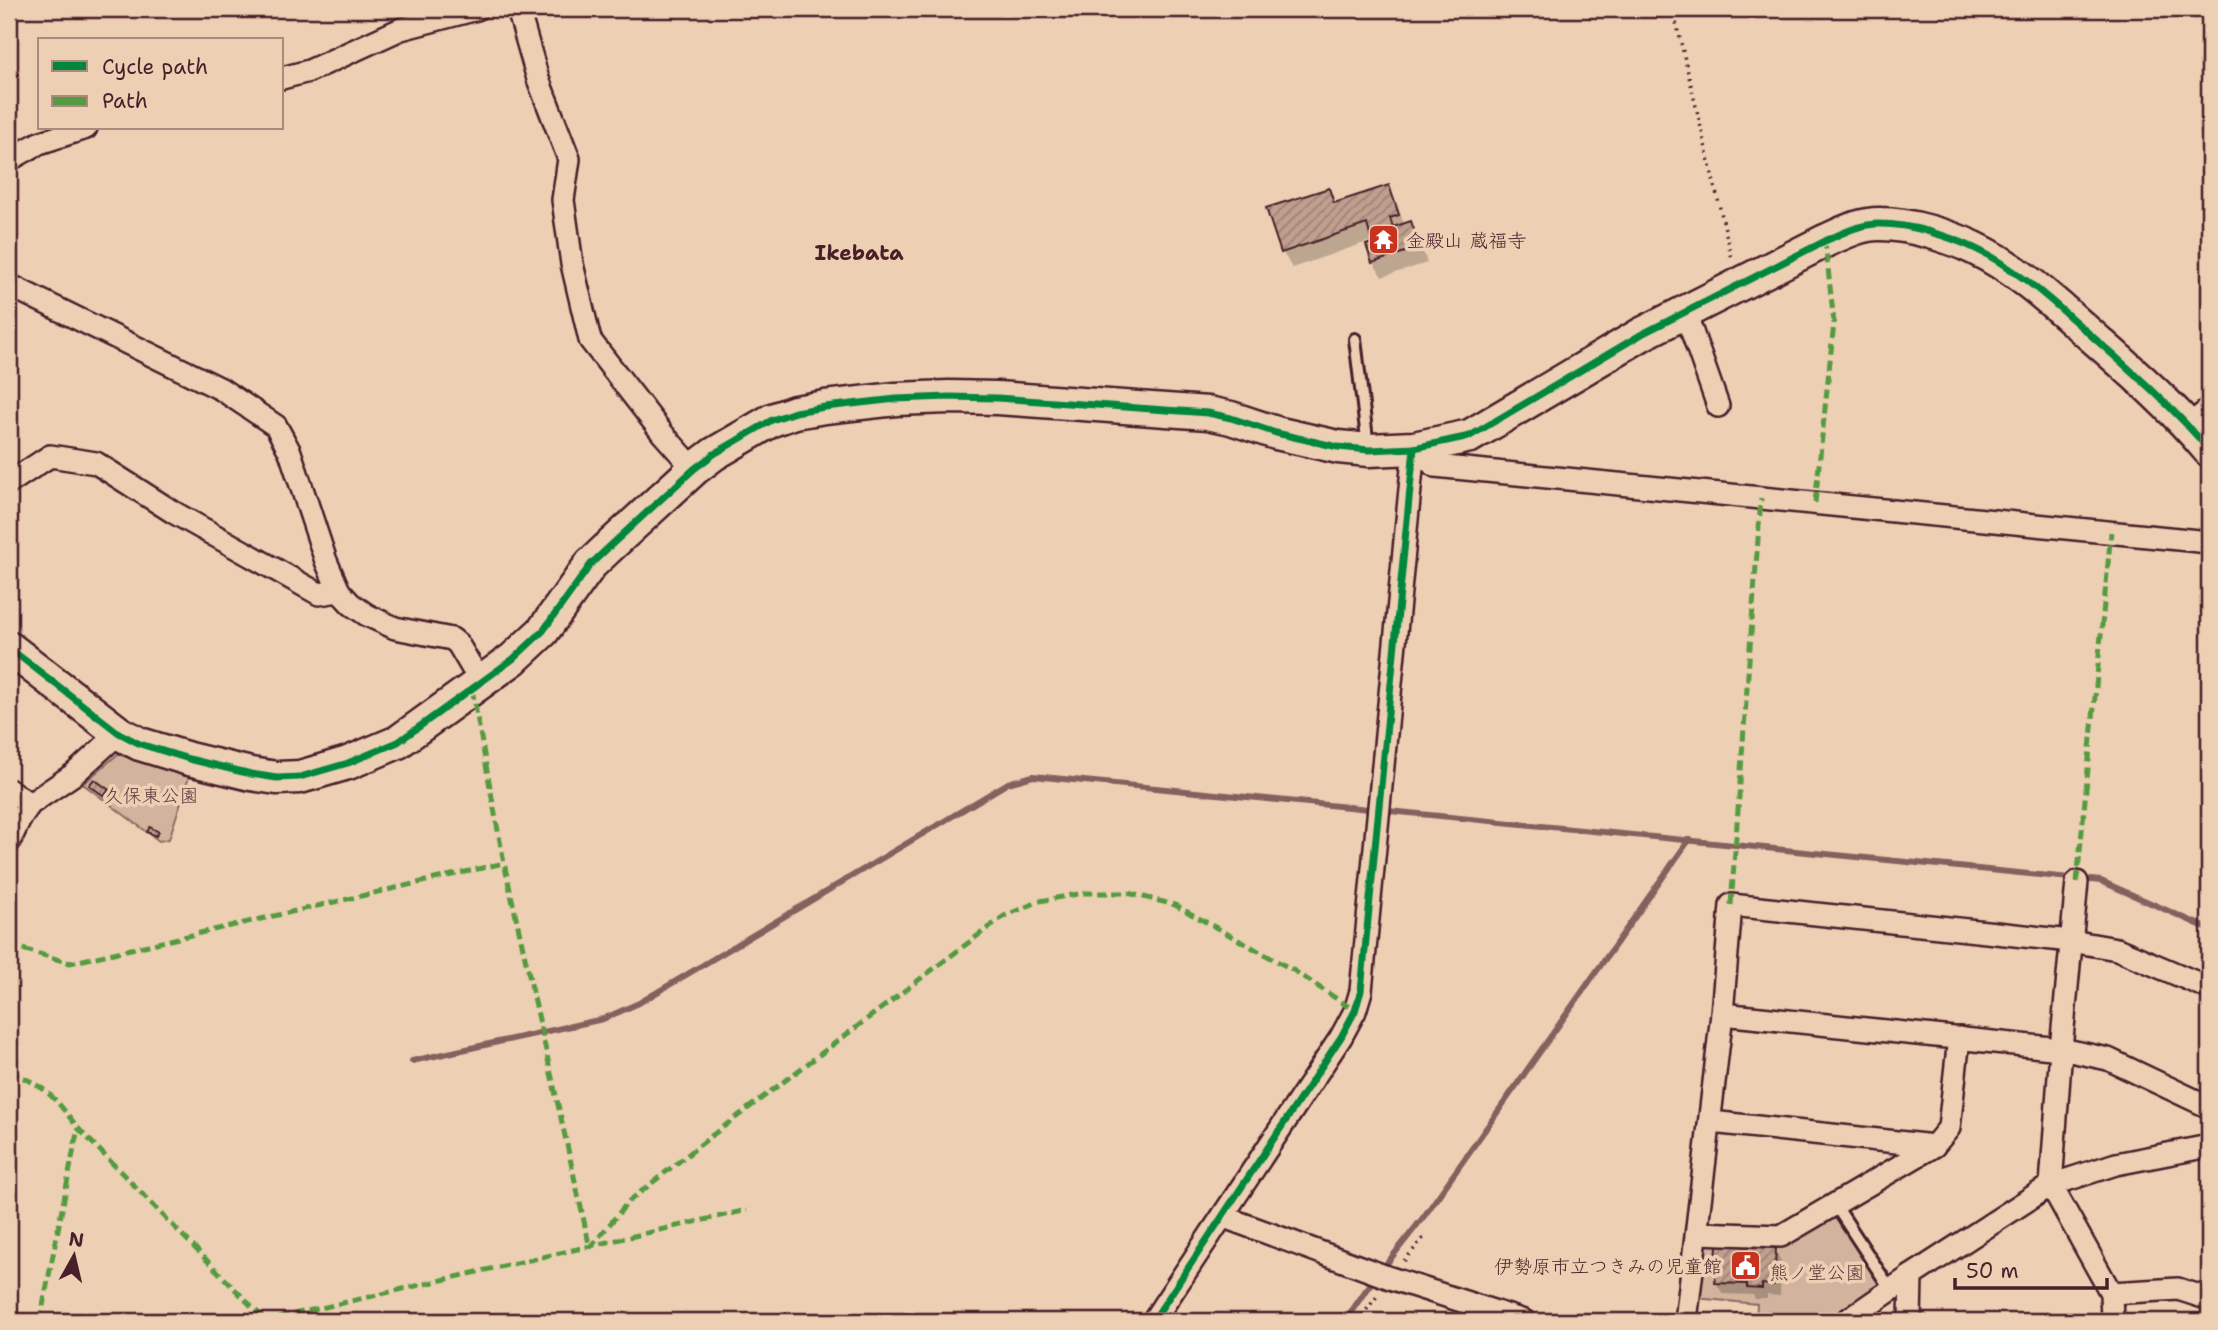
<svg xmlns="http://www.w3.org/2000/svg" width="2218" height="1330" viewBox="0 0 2218 1330" font-family="'Shantell Sans','Klee One',sans-serif">
  <style>
    .green { fill: #d2b49e; stroke: #8e6a64; stroke-width: 2 }
    .shadow { fill: #0003 }
    .lines { fill: none; stroke-linecap: round; stroke-linejoin: round }
    .stream { stroke: #86605e; stroke-width: 6 }
    .building { fill: url(#building-hatch); stroke: #4a1f2b; stroke-width: 2 }
    .lane-casing { stroke: #4a1f2b; stroke-width: 16 }
    .street-casing { stroke: #4a1f2b; stroke-width: 26 }
    .secondary-casing { stroke: #4a1f2b; stroke-width: 37 }
    .path { stroke: #4a1f2b; stroke-width: 3.5; stroke-dasharray: 2 5; stroke-linecap: butt }
    .lane { stroke: #edd0b4; stroke-width: 10 }
    .street { stroke: #edd0b4; stroke-width: 21 }
    .secondary { stroke: #edd0b4; stroke-width: 32 }
    .quiet { stroke: #559a41; stroke-width: 5; stroke-dasharray: 10 5; stroke-linecap: butt }
    .cycleway-casing { stroke: #edd0b4; stroke-width: 11 }
    .cycleway { stroke: #00873e; stroke-width: 7 }
    .labels { text-anchor: middle; stroke-width: 7; stroke-linejoin: round; paint-order: stroke }
    .poi-label { font-size: 19px; fill: #4a1f2b; stroke: #edd0b4; text-anchor: start }
    .park-label { font-size: 19px; fill: #5e353c; stroke: #edd0b4 }
    .neighbourhood-label { font-size: 21px; font-weight: bold; fill: #4a1f2b; stroke: #edd0b4 }
  </style>
  <defs>
    <pattern id="building-hatch" width="6" height="6" patternUnits="userSpaceOnUse" patternTransform="scale(1.75)"><rect width="6" height="6" fill="#bf9f8e"/><path d="M-1 1l2-2M0 6l6-6M5 7l2-2" fill="none" stroke="#9d8174"/></pattern>
  </defs>
  <rect width="100%" height="100%" fill="#edd0b4"/>
  <filter id="ink" filterUnits="userSpaceOnUse"><feTurbulence type="fractalNoise" baseFrequency=".0143" numOctaves="2"/><feDisplacementMap in="SourceGraphic" scale="14" xChannelSelector="R" yChannelSelector="G"/><feConvolveMatrix kernelMatrix="1 2 1 2 8 2 1 2 1" color-interpolation-filters="sRGB"/></filter>
  <g filter="url(#ink)">
    <!-- green -->
    <g class="green">
      <polygon points="118,754 146,764 147,761 190,774 169,839 159,841 83,784"/>
      <polygon points="1828,1215 1837,1216 1878,1281 1878,1288 1825,1321 1756,1321 1757,1304 1696,1298 1702,1244 1776,1242"/>
    </g>
    <!-- shadow -->
    <g class="shadow">
      <polygon points="1388,187 1397,203 1404,225 1410,223 1419,238 1427,263 1382,277 1373,262 1373,240 1292,268 1283,253 1268,209 1328,190 1336,204"/>
      <polygon points="1775,1250 1781,1261 1780,1296 1767,1295 1767,1299 1755,1299 1753,1295 1723,1294 1716,1283"/>
    </g>
    <g class="lines">
      <!-- stream -->
      <g class="stream">
        <polyline points="412,1061 603,1019 639,1003 1008,783 1033,776 2101,881 2209,929"/>
        <polyline points="1345,1321 1366,1290 1425,1215 1689,840"/>
      </g>
    </g>
    <!-- building -->
    <g class="building">
      <polygon points="1389,185 1399,215 1390,218 1393,227 1411,221 1420,247 1372,263 1366,245 1372,243 1367,224 1281,253 1266,208 1329,188 1334,203"/>
      <polygon points="94,779 109,790 104,796 89,785"/>
      <polygon points="150,827 159,832 156,836 147,832"/>
      <polygon points="1717,1245 1776,1248 1774,1285 1762,1284 1762,1289 1747,1288 1747,1284 1715,1283"/>
    </g>
    <g class="lines">
      <defs>
        <g id="lane">
          <polyline points="1355,339 1368,447"/>
          <polyline points="1836,1206 1891,1290"/>
        </g>
        <g id="street">
          <polyline points="518,9 538,79 569,159 563,200 572,264 590,340 663,434 694,469"/>
          <polyline points="282,78 309,71 401,29 477,9"/>
          <polyline points="9,160 39,143 86,128"/>
          <polyline points="9,285 221,389 276,426 290,452 326,561 339,591 351,604 367,615 395,628 452,639 458,644 481,683"/>
          <polyline points="1685,312 1718,406"/>
          <polyline points="2189,426 2209,409"/>
          <polyline points="1414,448 1435,466 2209,542"/>
          <polyline points="9,483 50,456 96,463 173,512 319,594 339,591"/>
          <polyline points="9,790 30,804"/>
          <polyline points="9,842 21,817 30,804 74,774 119,733"/>
          <polyline points="2077,882 2061,1049 2051,1185 2111,1293 2112,1321"/>
          <polyline points="1722,1014 2061,1049 2108,1059 2209,1107"/>
          <polyline points="1711,1122 1934,1146 1949,1128 1959,1038"/>
          <polyline points="1224,1217 1390,1278 1524,1321"/>
          <polyline points="1698,1233 1781,1236 1934,1146"/>
          <polyline points="2111,1293 2178,1289 2209,1299"/>
          <polyline points="1153,1321 1341,1037 1355,1011 1361,991 1414,448"/>
          <polyline points="1686,1321 1722,1014 1731,905 2071,941 2117,949 2209,988"/>
          <polyline points="1846,1321 1911,1276 2051,1185 2116,1164 2209,1146"/>
          <polyline points="1910,1321 1911,1276"/>
        </g>
        <path id="secondary" d="M9,648L119,733L140,744L189,759L251,774L277,778L300,777L348,763L398,742L513,659L543,631L591,564L609,547L694,469L714,454L772,420L795,412L825,407L896,399L949,397L997,398L1208,413L1231,418L1276,433L1338,447L1369,450L1414,448L1470,436L1642,334L1825,241C1843,233 1862,223 1881,224C1909,224 1949,236 1974,248C2019,269 2057,306 2094,338C2134,373 2175,409 2209,450"/>
      </defs>
      <!-- lane casing -->
      <use href="#lane" class="lane-casing"/>
      <!-- street casing -->
      <use href="#street" class="street-casing"/>
      <!-- secondary casing -->
      <use href="#secondary" class="secondary-casing"/>
      <!-- path -->
      <g class="path">
        <polyline points="1673,9 1732,259"/>
        <polyline points="1404,1261 1426,1235"/>
        <polyline points="1358,1321 1378,1295"/>
      </g>
      <!-- lane -->
      <use href="#lane" class="lane"/>
      <!-- street -->
      <use href="#street" class="street"/>
      <!-- secondary -->
      <use href="#secondary" class="secondary"/>
      <!-- quiet -->
      <g class="quiet">
        <polyline points="1815,503 1834,323 1825,241"/>
        <polyline points="472,689 504,863 590,1248"/>
        <polyline points="2077,882 2111,532"/>
        <polyline points="1731,905 1761,498"/>
        <polyline points="9,945 70,963 504,863"/>
        <path d="M9,1072C47,1086 54,1097 78,1128L266,1321"/>
        <polyline points="590,1248 628,1202 710,1137 1004,916 1040,901 1083,893 1128,893 1175,905 1293,970 1355,1011"/>
        <polyline points="40,1321 78,1128"/>
        <polyline points="264,1321 747,1210"/>
      </g>
      <defs>
        <g id="cycleway">
          <path d="M9,648L119,733L140,744L189,759L251,774L277,778L300,777L348,763L398,742L513,659L543,631L591,564L609,547L694,469L714,454L772,420L795,412L825,407L896,399L949,397L997,398L1208,413L1231,418L1276,433L1338,447L1369,450L1414,448L1470,436L1642,334L1825,241C1843,233 1862,223 1881,224C1909,224 1949,236 1974,248C2019,269 2057,306 2094,338C2134,373 2175,409 2209,450"/>
          <polyline points="1153,1321 1341,1037 1355,1011 1361,991 1414,448"/>
        </g>
      </defs>
      <!-- cycleway casing -->
      <use href="#cycleway" class="cycleway-casing"/>
      <!-- cycleway -->
      <use href="#cycleway" class="cycleway"/>
    </g>
  </g>
  <!-- icons -->
  <defs>
    <symbol id="temple-square" viewBox="-11 -11 22 22"><rect x="-9" y="-9" width="18" height="18" rx="4" fill="#c8321e" stroke="#edd0b4"/><path d="M0-6L5-2H3V0L6.5 2.5H4V6H1.5V3h-3V6H-4V2.5H-6.5L-3 0V-2H-5Z" fill="#fff"/></symbol>
    <symbol id="civic-square" viewBox="-11 -11 22 22"><rect x="-9" y="-9" width="18" height="18" rx="4" fill="#c8321e" stroke="#edd0b4"/><path d="M-.6-6.5H3V-4.5H.6V-3L4-1V1h2V6H-6V1h2V-1L-.6-3ZM-1.2 2.5V6h2.4V2.5Z" fill="#fff"/></symbol>
  </defs>
  <g fill-rule="evenodd">
    <use href="#temple-square" x="1366" y="222" width="35" height="35"/>
    <use href="#civic-square" x="1728" y="1248" width="35" height="35"/>
  </g>
  <g class="labels">
    <!-- poi labels -->
    <g class="poi-label">
      <text x="1406" y="247">金殿山 蔵福寺</text>
      <text x="1722" y="1273" text-anchor="end">伊勢原市立つきみの児童館</text>
    </g>
    <!-- park labels -->
    <g class="park-label">
      <text x="151" y="802">久保東公園</text>
      <text x="1817" y="1279">熊ノ堂公園</text>
    </g>
    <!-- neighbourhood labels -->
    <g class="neighbourhood-label">
      <text x="859" y="260">Ikebata</text>
    </g>
  </g>
  <!-- margin -->
  <rect width="2218" height="1330" fill="none" stroke="#edd0b4" stroke-width="35"/>
  <rect x="18" y="18" width="2183" height="1295" fill="none" stroke="#4a1f2b" stroke-width="2.5" filter="url(#ink)"/>
  <!-- legend -->
  <rect x="38" y="38" width="245" height="91" fill="#edd0b4" stroke="#ac897d" stroke-width="2"/>
  <rect x="52" y="61" width="35" height="10" fill="#00873e" stroke="#ac897d" stroke-width="2"/>
  <text x="102" y="74" font-size="21" fill="#4a1f2b">Cycle path</text>
  <rect x="52" y="96" width="35" height="10" fill="#559a41" stroke="#ac897d" stroke-width="2"/>
  <text x="102" y="108" font-size="21" fill="#4a1f2b">Path</text>
  <!-- north arrow -->
  <g transform="translate(74 1256) rotate(8)" stroke="#edd0b4" stroke-width="5" paint-order="stroke">
  <path d="M0-5L12 26L0 18L-12 26Z" fill="#4a1f2b"/>
  <text y="-10" font-size="19" font-weight="bold" text-anchor="middle" fill="#4a1f2b">N</text>
  </g>
  <!-- scale -->
  <path d="M1955 1278v10h152v-10" fill="none" stroke="#4a1f2b" stroke-width="3.5"/>
  <text x="1966" y="1278" font-size="21" fill="#4a1f2b" stroke="#edd0b4" stroke-width="5" paint-order="stroke">50 m</text>
</svg>
